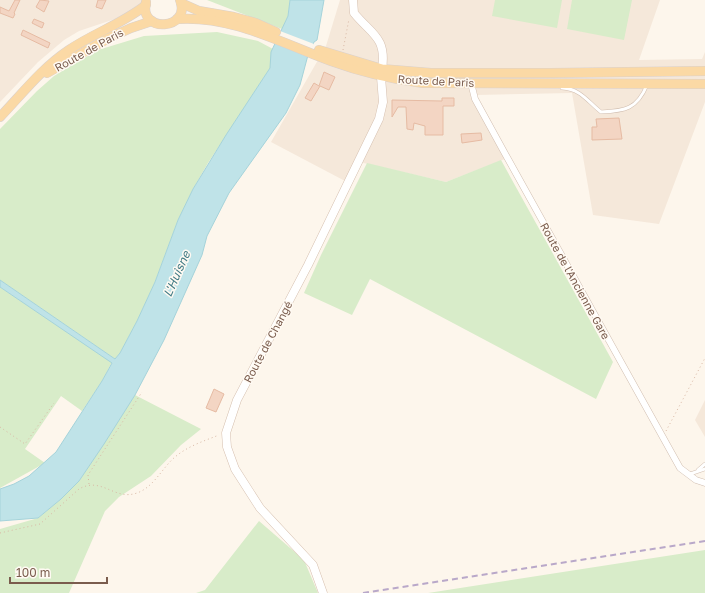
<svg xmlns="http://www.w3.org/2000/svg" width="705" height="593" viewBox="0 0 705 593" font-family="'Golos Text',sans-serif">
  <style>
    .residential { fill: #f5e8da }
    .green { fill: #d8ecc9 }
    .water { fill: #bfe3e8; stroke: #a5d3da }
    .pier { fill: #fdf6ec }
    .building { fill: #f3d5c3; stroke: #e6bba3 }
    .lines { fill: none; stroke-linecap: round; stroke-linejoin: round }
    .lane-casing { stroke: #d1beb0; stroke-width: 4 }
    .street-casing { stroke: #d1beb0; stroke-width: 7 }
    .secondary-casing { stroke: #d6c0b0; stroke-width: 9 }
    .primary-casing { stroke: #dad1cd; stroke-width: 10 }
    .path { stroke: #d9b8a5; stroke-width: 1; stroke-dasharray: 1 3; stroke-linecap: butt }
    .lane { stroke: #fff; stroke-width: 3 }
    .street { stroke: #fff; stroke-width: 6 }
    .secondary { stroke: #fff; stroke-width: 8 }
    .primary { stroke: #fbd9a5; stroke-width: 9 }
    .rail { stroke: #b9a8c9; stroke-width: 2; stroke-dasharray: 6 4; stroke-linecap: butt }
    .labels { text-anchor: middle; stroke-width: 3; stroke-linejoin: round; paint-order: stroke }
    .street-label { font-size: 11px; fill: #7a5c4d; stroke: #fffaf3 }
    .water-label { font-size: 12px; font-style: italic; fill: #437c86; stroke: #fffaf3 }
  </style>
  <rect width="100%" height="100%" fill="#fdf6ec"/>
  <!-- residential -->
  <g class="residential">
    <polygon points="0,0 143,0 139,7 124,16 79,31 64,40 38,62 0,102"/>
    <polygon points="340,0 660,0 639,60 702,59 705,52 705,102 659,224 593,215 572,93 476,95 510,157 446,182 355,161 345,181 271,142 326,46"/>
    <polygon points="705,400 705,437 695,420"/>
  </g>
  <!-- green -->
  <g class="green">
    <polygon points="207,0 290,0 288,16 282,29"/>
    <polygon points="495,0 562,0 557,28 492,16"/>
    <polygon points="572,0 632,0 624,40 567,29"/>
    <polygon points="217,32 258,41 273,49 270,68 208,163 193,189 178,220 155,282 137,321 120,353 115,359 0,280 0,129 37,91 54,76 98,50 144,36"/>
    <polygon points="501,160 613,362 596,399 370,279 352,315 304,293 321,255 367,163 446,182"/>
    <polygon points="0,287 112,362 102,381 82,411 61,396 25,449 45,463 0,488"/>
    <polygon points="135,395 201,429 181,445 151,476 119,497 105,511 69,593 0,593 0,529 38,518 61,499 79,481"/>
    <polygon points="259,521 304,560 318,593 196,593 205,590"/>
    <polygon points="705,550 705,593 428,593"/>
  </g>
  <!-- water -->
  <polygon class="water" points="290,0 324,0 317,40 314,42 308,55 300,85 286,113 229,193 207,236 202,255 164,340 135,395 104,444 79,481 61,499 38,518 0,521 0,489 14,484 29,476 56,452 102,381 112,363 0,287 0,280 115,359 120,353 137,321 155,282 178,220 193,189 226,135 270,68 271,52 288,16"/>
  <!-- pier -->
  <polygon class="pier" points="280,31 314,44 309,56 276,43"/>
  <!-- building -->
  <g class="building">
    <polygon points="15,0 20,0 14,13 15,14 13,18 0,13 0,7 9,11"/>
    <polygon points="40,0 49,1 44,12 36,7"/>
    <polygon points="98,0 106,0 102,9 96,7"/>
    <polygon points="34,19 44,23 42,28 32,23"/>
    <polygon points="23,30 50,43 48,48 21,35"/>
    <polygon points="324,72 335,77 329,90 320,86 311,101 305,98 314,83 319,86"/>
    <polygon points="442,98 454,98 454,106 443,106 443,135 425,135 425,126 414,123 413,130 407,129 406,107 398,107 392,117 392,100 442,101"/>
    <polygon points="619,118 622,139 592,140 592,127 597,127 596,119"/>
    <polygon points="481,133 482,140 462,143 461,134"/>
    <polygon points="214,389 224,394 216,412 206,408"/>
  </g>
  <g class="lines">
    <defs>
      <g id="lane">
        <path d="M562,88C581,89 587,101 601,112C625,111 637,109 647,85"/>
        <polyline points="698,470 705,464"/>
        <polyline points="690,474 705,469"/>
      </g>
      <polyline id="street" points="471,83 475,99 503,150 680,468 696,480 705,483"/>
      <g id="secondary">
        <path d="M353,0L354,13C371,34 387,37 382,69"/>
        <polyline points="323,593 313,565 260,508 235,469 227,447 226,433 237,400 308,265 379,119 383,102 381,77"/>
      </g>
      <g id="primary">
        <path d="M146,2C138,34 192,30 180,0"/>
        <polyline points="181,3 199,11 234,17 256,23 276,32"/>
        <path d="M177,19C232,15 281,43 331,61C361,72 391,79 423,83L705,84"/>
        <polyline points="319,50 382,69 431,73 550,73 705,71"/>
        <polyline points="47,73 109,38 131,28 152,21"/>
        <path d="M0,117C22,94 42,68 69,50C94,33 122,24 146,5"/>
      </g>
    </defs>
    <!-- lane casing -->
    <use href="#lane" class="lane-casing"/>
    <!-- street casing -->
    <use href="#street" class="street-casing"/>
    <!-- secondary casing -->
    <use href="#secondary" class="secondary-casing"/>
    <!-- primary casing -->
    <use href="#primary" class="primary-casing"/>
    <!-- path -->
    <g class="path">
      <polyline points="343,50 349,19"/>
      <polyline points="0,427 25,444 54,403"/>
      <polyline points="666,431 705,358"/>
      <polyline points="89,484 88,475 142,392"/>
      <path d="M0,533L40,524L79,489C102,476 114,501 137,493C154,487 162,468 175,457C188,446 204,441 219,435"/>
    </g>
    <!-- lane -->
    <use href="#lane" class="lane"/>
    <!-- street -->
    <use href="#street" class="street"/>
    <!-- secondary -->
    <use href="#secondary" class="secondary"/>
    <!-- primary -->
    <use href="#primary" class="primary"/>
    <!-- rail -->
    <polyline class="rail" points="363,593 705,541"/>
  </g>
  <g class="labels">
    <!-- street labels -->
    <g class="street-label">
      <text transform="translate(89 50) rotate(-29)" y="4">Route de Paris</text>
      <text transform="translate(436 81) rotate(3)" y="4">Route de Paris</text>
      <text transform="translate(575 281) rotate(61)" y="4">Route de l'Ancienne Gare</text>
      <text transform="translate(268 342) rotate(-62)" y="4">Route de Changé</text>
    </g>
    <!-- water labels -->
    <g class="water-label">
      <text transform="translate(177 274) rotate(-66)" y="4">L'Huisne</text>
    </g>
  </g>
  <!-- scale -->
  <path d="M10 577v6h97v-6" fill="none" stroke="#7a5c4d" stroke-width="2"/>
  <text x="16" y="577" font-size="12" fill="#7a5c4d" stroke="#fffaf3" stroke-width="3" paint-order="stroke">100 m</text>
</svg>
